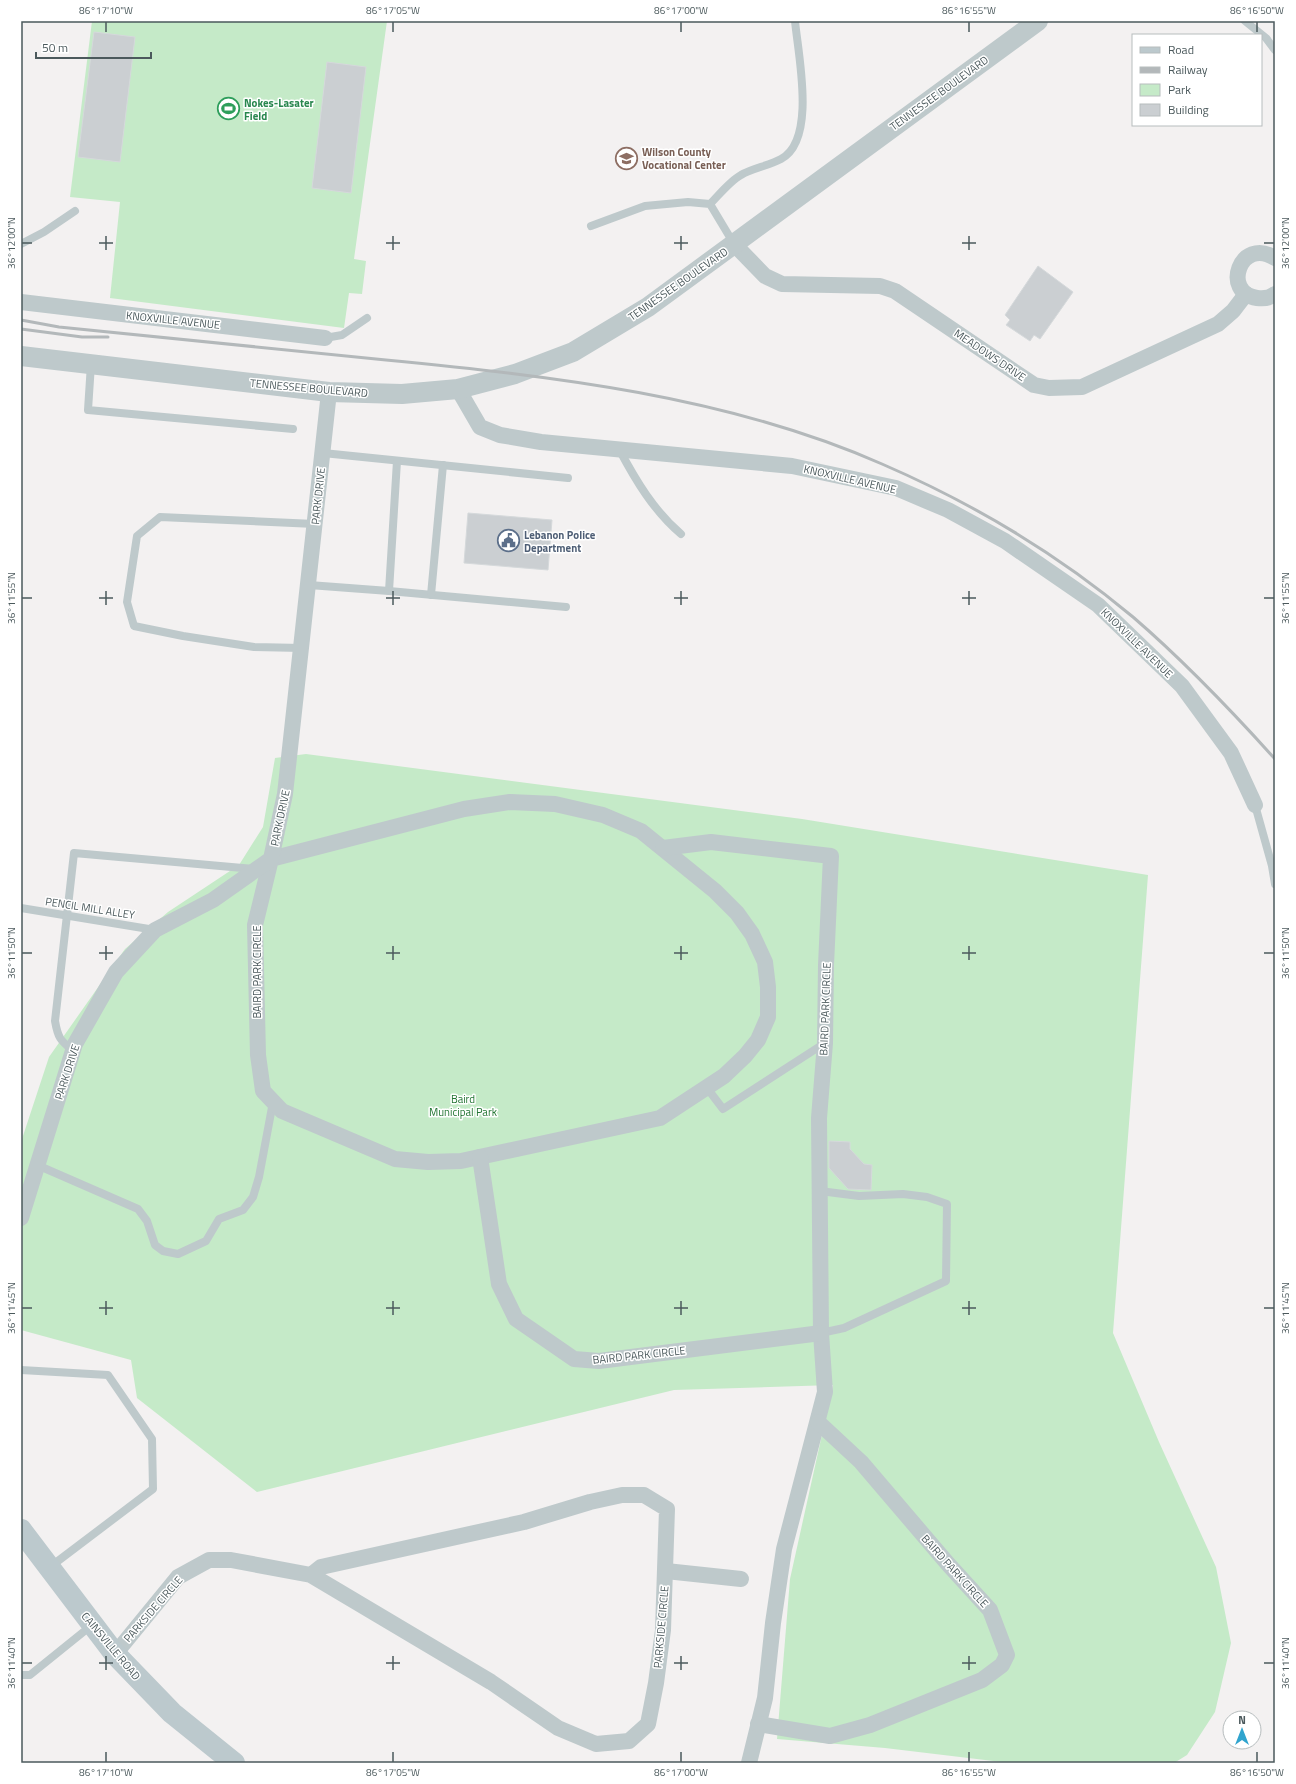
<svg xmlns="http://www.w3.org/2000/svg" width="1296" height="1784" viewBox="0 0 1296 1784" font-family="'Titillium Web',sans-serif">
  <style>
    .green { fill: #c5eac8 }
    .building { fill: #cbcfd2; stroke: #d5d9db }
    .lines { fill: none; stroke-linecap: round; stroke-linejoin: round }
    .service { stroke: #bec9cb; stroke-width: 8 }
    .minor { stroke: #bec9cb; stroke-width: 16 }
    .tertiary { stroke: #bec9cb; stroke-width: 20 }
    .secondary { stroke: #bcc9cd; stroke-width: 22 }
    .rail { stroke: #b3b8ba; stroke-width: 3 }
    .ticks { fill: none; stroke: #4b595c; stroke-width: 1.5 }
    .labels { text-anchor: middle; stroke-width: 3; stroke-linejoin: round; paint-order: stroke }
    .street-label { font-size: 11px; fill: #4b595c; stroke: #fff }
    .leisure-label { font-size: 11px; font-weight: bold; fill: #27864d; stroke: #fff; text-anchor: start }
    .education-label { font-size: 11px; font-weight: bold; fill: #785e54; stroke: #fff; text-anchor: start }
    .service-label { font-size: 11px; font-weight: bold; fill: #4e5e75; stroke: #fff; text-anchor: start }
    .park-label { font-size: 11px; fill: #237533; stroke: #fff }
    .neatline { fill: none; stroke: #4b595c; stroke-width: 1.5 }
    .ticks-label { font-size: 10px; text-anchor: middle; fill: #4b595c }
  </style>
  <rect width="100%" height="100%" fill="#f3f1f1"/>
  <!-- green -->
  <g class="green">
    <polygon points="92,21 387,21 354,259 366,261 362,294 349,293 344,328 110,298 120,202 70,197"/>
    <polygon points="306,754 802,819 1148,875 1113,1333 1159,1442 1216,1567 1231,1643 1215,1712 1187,1755 1174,1763 1010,1763 885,1748 777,1739 790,1579 833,1385 674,1390 257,1492 137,1398 131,1360 21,1330 21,1142 49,1057 125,949 168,912 239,865 263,827 275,758"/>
  </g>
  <!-- building -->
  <g class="building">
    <polygon points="94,32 135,37 120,162 78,157"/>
    <polygon points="327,62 366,67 351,193 312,188"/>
    <polygon points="1038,266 1073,292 1040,339 1034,335 1030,341 1006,325 1010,320 1005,315"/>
    <polygon points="468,513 552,520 548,570 464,563"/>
    <polygon points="829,1141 850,1142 850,1149 864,1164 872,1165 871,1190 848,1189 829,1168"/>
  </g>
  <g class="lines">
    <!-- service -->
    <g class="service">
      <polyline points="1245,21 1266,38 1275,50"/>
      <path d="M710,204C719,195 730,181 741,175C753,168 768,166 781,159C817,140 798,54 795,21"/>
      <polyline points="591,226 645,206 688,202 710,204 734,244"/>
      <polyline points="21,244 44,232 75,211"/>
      <polyline points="325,338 342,335 367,318"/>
      <polyline points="91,364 88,410 293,429"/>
      <path d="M619,449C636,481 654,511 681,534"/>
      <polyline points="323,453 568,478"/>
      <polyline points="309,585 389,591 397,461"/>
      <polyline points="389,591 566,607"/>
      <polyline points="431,595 443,465"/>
      <polyline points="302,648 254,647 183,636 134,626 127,602 137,536 160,517 315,524"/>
      <polyline points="1255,805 1272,866 1275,884"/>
      <polyline points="21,908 155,930"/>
      <path d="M73,1051C60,1040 58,1038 55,1021L74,853L254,869"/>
      <polyline points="707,1088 723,1109 825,1043"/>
      <polyline points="37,1165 138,1209 147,1221 155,1245 163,1251 178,1254 206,1241 219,1219 243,1210 253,1197 259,1177 273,1102"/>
      <polyline points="820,1191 859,1196 903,1194 927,1197 947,1204 946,1281 844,1328 821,1333"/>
      <polyline points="21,1370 108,1375 152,1439 153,1489 50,1567"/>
      <polyline points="21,1675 30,1675 92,1625"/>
    </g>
    <!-- minor -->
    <g class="minor">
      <polyline points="734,244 765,276 782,284 880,286 895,291 1034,385 1049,388 1082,387 1218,324 1233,311 1246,294"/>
      <path d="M1275,258C1240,236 1221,293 1257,298C1264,299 1270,298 1275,294"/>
      <polyline points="21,302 325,338"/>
      <polyline points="458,389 480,427 500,435 541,442 792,466 896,488 948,510 1005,541 1098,605 1182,686 1231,753 1255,805"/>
      <polygon points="510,802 555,804 603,815 641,831 715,891 737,913 752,934 765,962 768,987 768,1017 758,1040 745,1056 724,1076 660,1118 461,1161 428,1162 395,1159 282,1111 263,1091 258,1055 255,925 271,859 464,809"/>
      <polyline points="663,848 711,842 831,856 826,965 825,1043 819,1118 821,1333 825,1392 784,1549 773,1623 765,1698 749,1763"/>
      <polyline points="480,1157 499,1284 516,1319 574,1359 599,1361 821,1333"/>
      <polyline points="21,1218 75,1044 116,972 155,930 213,900 271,859 285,794 329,392"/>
      <polyline points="666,1571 741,1579"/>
      <polyline points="115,1654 178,1577 209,1560 231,1560 311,1575 491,1682 558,1728 596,1744 629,1741 648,1724 656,1683 663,1630 667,1509 644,1495 622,1495 590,1502 524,1522 321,1567 311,1575"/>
      <polyline points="758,1724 830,1736 870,1725 982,1680 1002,1665 1007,1655 990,1610 948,1564 861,1462 818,1422"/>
    </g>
    <!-- tertiary -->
    <polyline class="tertiary" points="21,356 329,392 402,394 458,389 515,374 573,352 648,307 1038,21"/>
    <!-- secondary -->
    <polyline class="secondary" points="21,1530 115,1654 172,1713 234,1763"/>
    <!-- rail -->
    <g class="rail">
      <path d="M21,320L59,327C168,338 277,349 386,360C552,376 728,396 882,464C972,503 1058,554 1133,617C1184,661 1230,709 1275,759"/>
      <polyline points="21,329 82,337 108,337"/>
    </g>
  </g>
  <!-- ticks -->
  <path class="ticks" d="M106,22V32M393,22V32M681,22V32M969,22V32M1257,22V32M106,236V250M393,236V250M681,236V250M969,236V250M22,243H32M99,243H113M386,243H400M674,243H688M962,243H976M1264,243H1274M106,591V605M393,591V605M681,591V605M969,591V605M22,598H32M99,598H113M386,598H400M674,598H688M962,598H976M1264,598H1274M106,946V960M393,946V960M681,946V960M969,946V960M22,953H32M99,953H113M386,953H400M674,953H688M962,953H976M1264,953H1274M106,1301V1315M393,1301V1315M681,1301V1315M969,1301V1315M22,1308H32M99,1308H113M386,1308H400M674,1308H688M962,1308H976M1264,1308H1274M106,1656V1670M393,1656V1670M681,1656V1670M969,1656V1670M22,1663H32M99,1663H113M386,1663H400M674,1663H688M962,1663H976M1264,1663H1274M106,1752V1762M393,1752V1762M681,1752V1762M969,1752V1762M1257,1752V1762"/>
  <!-- icons -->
  <defs>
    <symbol id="stadium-ring" viewBox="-11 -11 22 22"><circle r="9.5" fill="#fff" stroke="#2e9e5b" stroke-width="1.5"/><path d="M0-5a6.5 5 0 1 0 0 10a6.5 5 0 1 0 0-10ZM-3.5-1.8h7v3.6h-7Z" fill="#2e9e5b"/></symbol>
    <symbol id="school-ring" viewBox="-11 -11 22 22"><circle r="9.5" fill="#fff" stroke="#8d6e63" stroke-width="1.5"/><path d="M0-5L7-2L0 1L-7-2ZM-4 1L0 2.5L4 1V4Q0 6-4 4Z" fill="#8d6e63"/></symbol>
    <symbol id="civic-ring" viewBox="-11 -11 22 22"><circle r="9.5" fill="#fff" stroke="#5c6f8a" stroke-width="1.5"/><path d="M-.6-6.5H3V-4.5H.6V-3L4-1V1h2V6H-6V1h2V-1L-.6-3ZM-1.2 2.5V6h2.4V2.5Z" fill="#5c6f8a"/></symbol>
  </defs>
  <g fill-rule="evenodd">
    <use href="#stadium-ring" x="216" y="96" width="25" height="25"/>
    <use href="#school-ring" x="614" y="146" width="25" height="25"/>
    <use href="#civic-ring" x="496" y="528" width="25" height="25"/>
  </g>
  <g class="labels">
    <!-- street labels -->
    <g class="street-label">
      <text transform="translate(939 93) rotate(-36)" y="4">TENNESSEE BOULEVARD</text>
      <text transform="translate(678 284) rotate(-35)" y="4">TENNESSEE BOULEVARD</text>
      <text transform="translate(173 320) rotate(6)" y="4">KNOXVILLE AVENUE</text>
      <text transform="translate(990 355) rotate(34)" y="4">MEADOWS DRIVE</text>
      <text transform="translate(309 388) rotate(5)" y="4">TENNESSEE BOULEVARD</text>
      <text transform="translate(850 479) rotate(13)" y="4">KNOXVILLE AVENUE</text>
      <text transform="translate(318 496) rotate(-84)" y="4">PARK DRIVE</text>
      <text transform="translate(1137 643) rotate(44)" y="4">KNOXVILLE AVENUE</text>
      <text transform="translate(280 818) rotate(-78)" y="4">PARK DRIVE</text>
      <text transform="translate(90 908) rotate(9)" y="4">PENCIL MILL ALLEY</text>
      <text transform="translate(257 972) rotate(-90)" y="4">BAIRD PARK CIRCLE</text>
      <text transform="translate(825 1009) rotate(-88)" y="4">BAIRD PARK CIRCLE</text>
      <text transform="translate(67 1072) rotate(-72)" y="4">PARK DRIVE</text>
      <text transform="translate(639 1355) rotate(-6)" y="4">BAIRD PARK CIRCLE</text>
      <text transform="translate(955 1571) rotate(48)" y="4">BAIRD PARK CIRCLE</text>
      <text transform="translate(153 1609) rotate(-49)" y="4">PARKSIDE CIRCLE</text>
      <text transform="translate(661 1627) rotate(-85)" y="4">PARKSIDE CIRCLE</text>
      <text transform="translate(111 1646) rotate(50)" y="4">CAINSVILLE ROAD</text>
    </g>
    <!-- leisure labels -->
    <g class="leisure-label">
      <text x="244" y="107">Nokes-Lasater<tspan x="244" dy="13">Field</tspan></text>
    </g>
    <!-- education labels -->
    <g class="education-label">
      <text x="642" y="156">Wilson County<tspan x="642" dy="13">Vocational Center</tspan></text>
    </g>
    <!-- service labels -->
    <g class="service-label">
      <text x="524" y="539">Lebanon Police<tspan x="524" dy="13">Department</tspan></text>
    </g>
    <!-- park labels -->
    <g class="park-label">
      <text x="463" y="1103">Baird<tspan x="463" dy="13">Municipal Park</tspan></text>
    </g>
  </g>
  <!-- border -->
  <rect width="1296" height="1784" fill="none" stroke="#ffffff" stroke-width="44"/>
  <!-- legend -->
  <rect x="1132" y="34" width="130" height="92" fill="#ffffff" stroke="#b7bdbe"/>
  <rect x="1140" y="47" width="20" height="6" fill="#bcc9cd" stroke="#b7bdbe"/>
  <text x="1168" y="54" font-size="12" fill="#4b595c">Road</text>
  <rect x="1140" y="67" width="20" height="6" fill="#b3b8ba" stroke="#b7bdbe"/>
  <text x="1168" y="74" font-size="12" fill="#4b595c">Railway</text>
  <rect x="1140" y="84" width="20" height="12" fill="#c5eac8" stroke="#b7bdbe"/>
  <text x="1168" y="94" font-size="12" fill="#4b595c">Park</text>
  <rect x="1140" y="104" width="20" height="12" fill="#cbcfd2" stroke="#b7bdbe"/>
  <text x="1168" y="114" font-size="12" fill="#4b595c">Building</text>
  <!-- north arrow -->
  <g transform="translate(1242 1730)"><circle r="19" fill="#ffffff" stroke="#b7bdbe"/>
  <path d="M0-3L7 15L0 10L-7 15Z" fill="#30a4ce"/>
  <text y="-6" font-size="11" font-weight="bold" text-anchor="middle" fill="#4b595c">N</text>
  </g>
  <!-- scale -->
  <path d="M36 52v6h115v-6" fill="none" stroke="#4b595c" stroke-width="2"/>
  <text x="42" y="52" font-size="12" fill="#4b595c" stroke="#ffffff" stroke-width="3" paint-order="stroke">50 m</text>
  <rect x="22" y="22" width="1252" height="1740" class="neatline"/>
  <g class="ticks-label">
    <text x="106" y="14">86°17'10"W</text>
    <text x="393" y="14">86°17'05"W</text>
    <text x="681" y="14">86°17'00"W</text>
    <text x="969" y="14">86°16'55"W</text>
    <text x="1257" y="14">86°16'50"W</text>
    <text transform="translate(11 243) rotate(-90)" y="4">36°12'00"N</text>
    <text transform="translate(1285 243) rotate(-90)" y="4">36°12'00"N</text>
    <text transform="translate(11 598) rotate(-90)" y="4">36°11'55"N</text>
    <text transform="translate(1285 598) rotate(-90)" y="4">36°11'55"N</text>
    <text transform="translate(11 953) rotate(-90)" y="4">36°11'50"N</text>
    <text transform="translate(1285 953) rotate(-90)" y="4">36°11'50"N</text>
    <text transform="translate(11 1308) rotate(-90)" y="4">36°11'45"N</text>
    <text transform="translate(1285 1308) rotate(-90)" y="4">36°11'45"N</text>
    <text transform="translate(11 1663) rotate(-90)" y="4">36°11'40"N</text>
    <text transform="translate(1285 1663) rotate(-90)" y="4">36°11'40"N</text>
    <text x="106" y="1776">86°17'10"W</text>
    <text x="393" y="1776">86°17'05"W</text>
    <text x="681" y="1776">86°17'00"W</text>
    <text x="969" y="1776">86°16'55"W</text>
    <text x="1257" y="1776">86°16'50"W</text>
  </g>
</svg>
